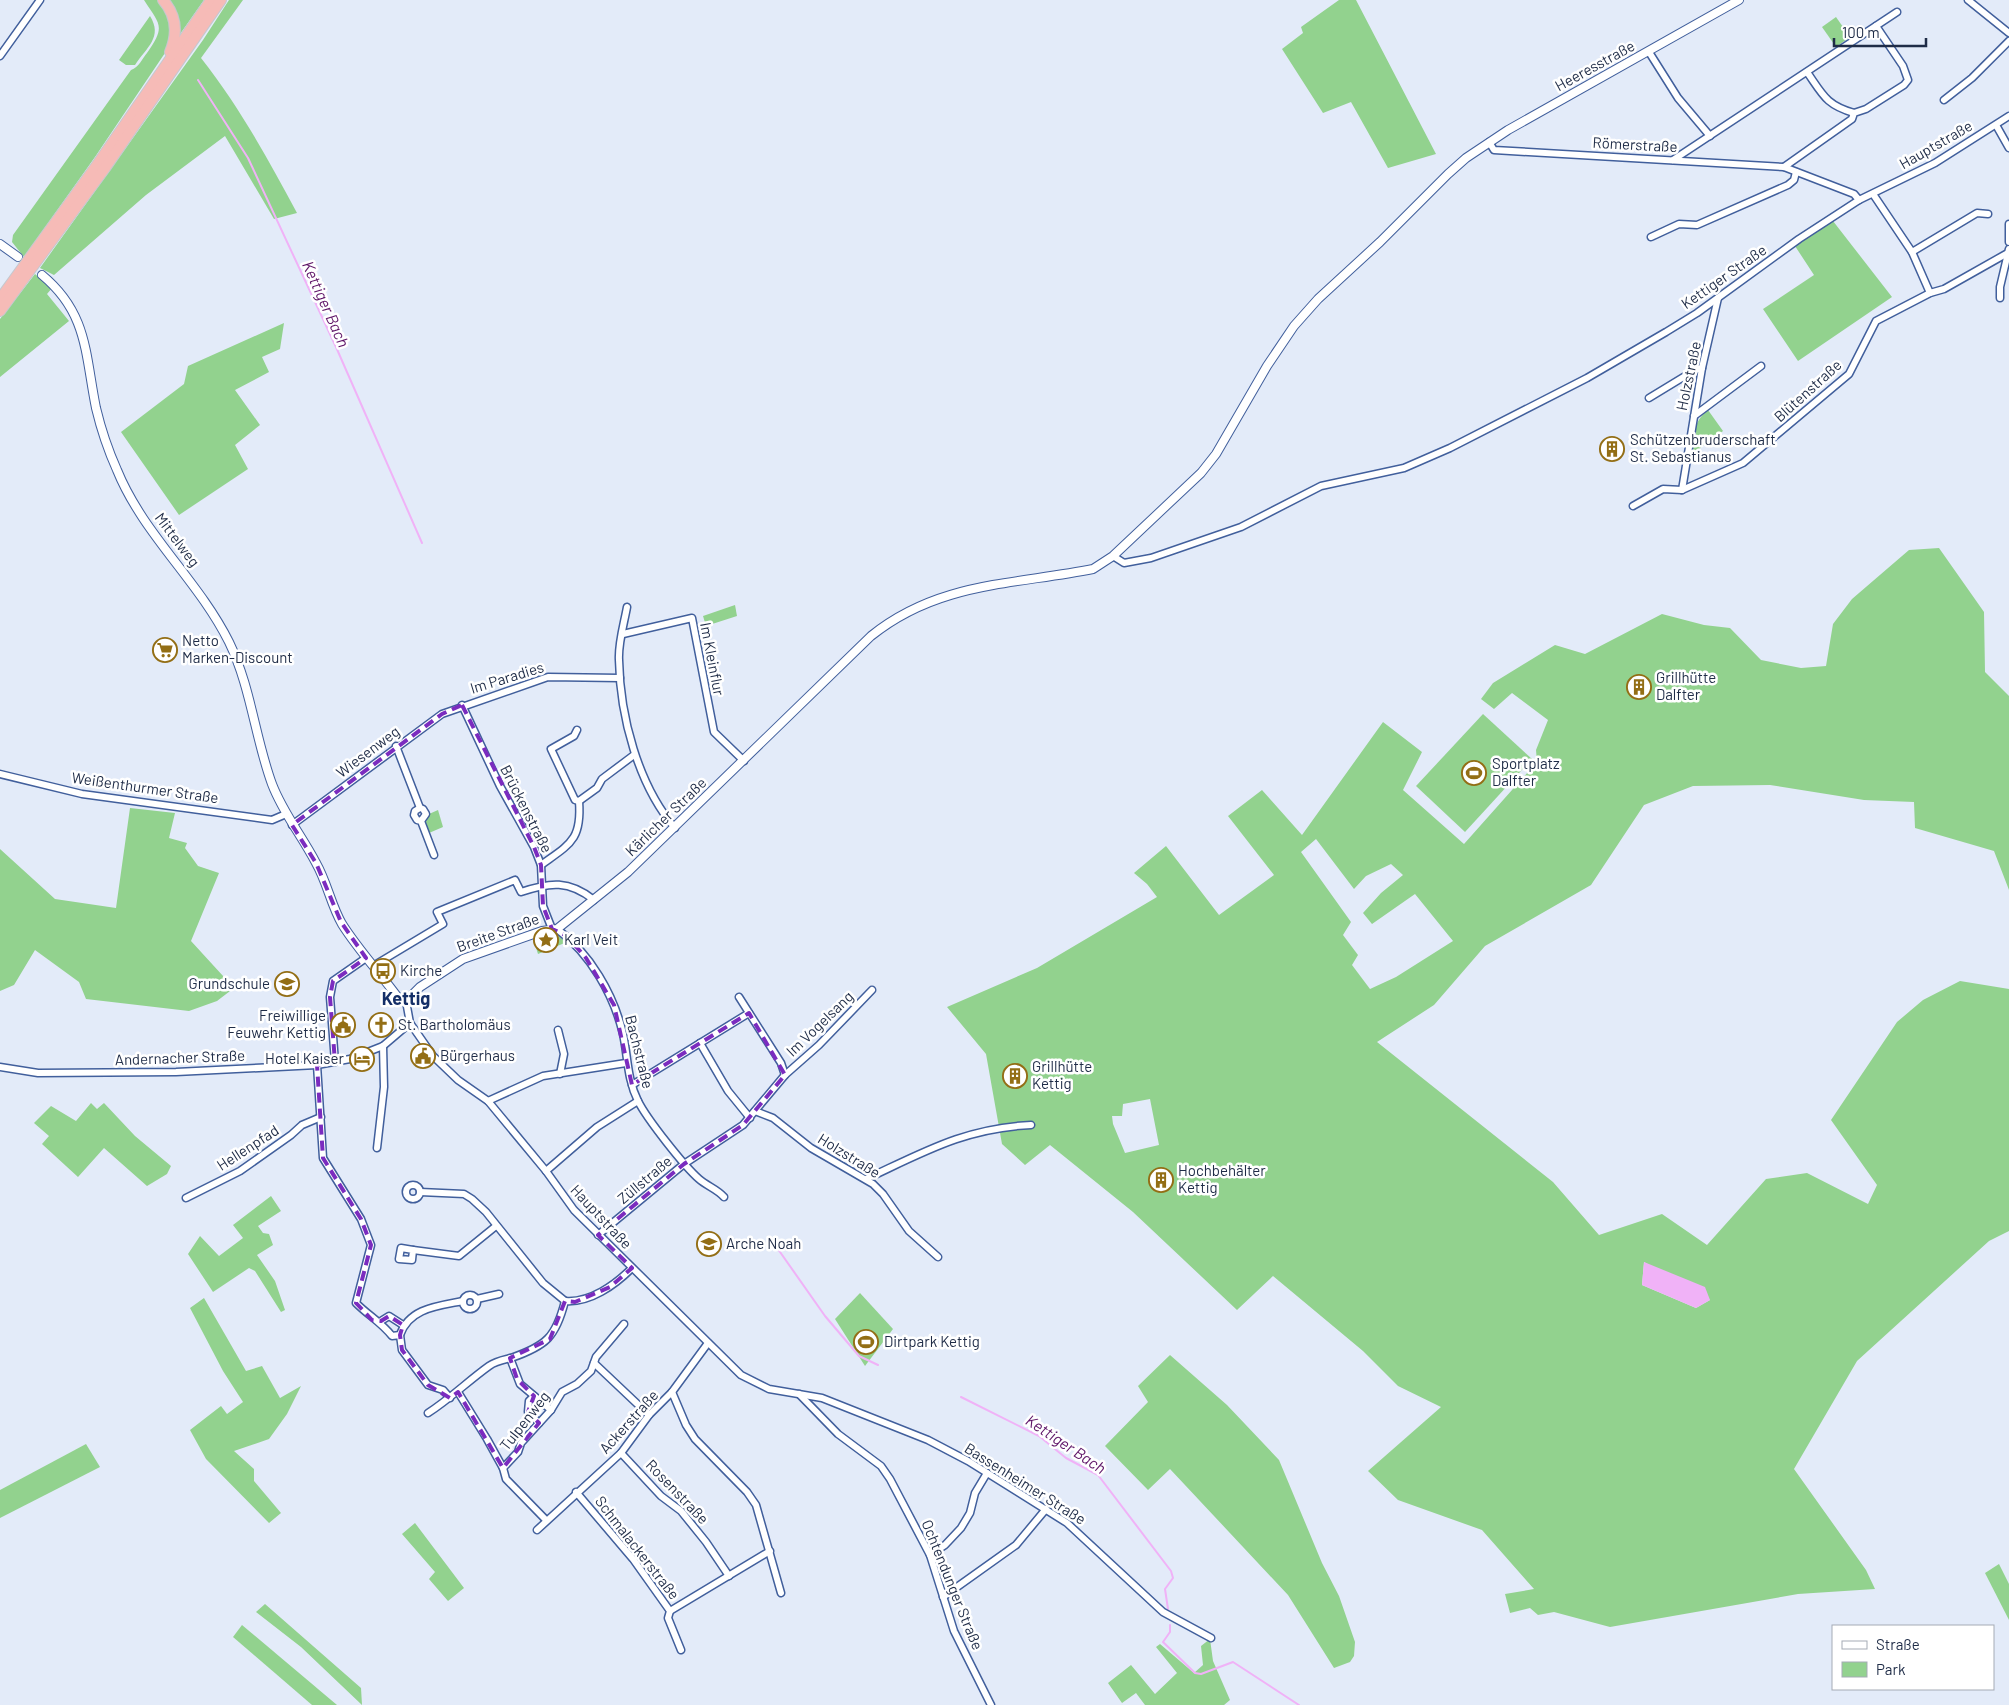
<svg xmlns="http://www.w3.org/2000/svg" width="2009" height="1705" viewBox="0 0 2009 1705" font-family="Barlow,sans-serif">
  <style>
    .green { fill: #92d28e; fill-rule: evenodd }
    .water { fill: #f0b2f7 }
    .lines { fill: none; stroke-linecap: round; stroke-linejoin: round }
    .stream { stroke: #f0b2f7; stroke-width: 2 }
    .minor-casing { stroke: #415f9c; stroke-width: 9 }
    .tertiary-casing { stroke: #415f9c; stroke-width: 10 }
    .trunk-casing { stroke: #c5c8cf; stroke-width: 12 }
    .minor { stroke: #fff; stroke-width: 6 }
    .tertiary { stroke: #fff; stroke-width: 8 }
    .trunk { stroke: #f6bbb7; stroke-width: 10 }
    .marked { fill: none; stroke: #7b2cbf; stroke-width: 4; stroke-dasharray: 10 6; stroke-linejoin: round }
    .labels { text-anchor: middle; stroke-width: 5; stroke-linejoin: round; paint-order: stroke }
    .street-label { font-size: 15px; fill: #1f2c47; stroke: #fff }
    .poi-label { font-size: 15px; fill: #1f2c47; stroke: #fff; text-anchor: start }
    .water-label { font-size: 16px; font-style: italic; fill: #5e1467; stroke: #fff }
    .quarter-label { font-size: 18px; font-weight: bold; fill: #152f67; stroke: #fff }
  </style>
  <rect width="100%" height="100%" fill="#e3ebf9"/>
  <!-- green -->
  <g class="green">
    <path d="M144,0H158L166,10L171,23L169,47L95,157L24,257L12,242L13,235L131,70C139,67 142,59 147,53C166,26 160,25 144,0Z"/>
    <polygon points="166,0 204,0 178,37"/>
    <path d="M229,0H243L201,58C239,106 268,159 297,213L274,219L225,136L146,195L54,275L40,268L203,40Z"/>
    <polygon points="1339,0 1356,0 1436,154 1388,168 1351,102 1323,113 1282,49 1303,33 1301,27"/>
    <path d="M150,16C163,37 147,47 135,65H126L119,60Z"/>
    <polygon points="1836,17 1850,37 1836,47 1822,27"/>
    <polygon points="1833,221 1892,297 1798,361 1763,309 1814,275 1795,246"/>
    <polygon points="35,274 52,288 47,294 69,321 0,377 0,319"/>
    <polygon points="284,323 280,349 262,357 269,372 235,390 260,425 235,445 248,469 179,515 121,432 184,384 188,366"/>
    <path d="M1708,410L1723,431L1691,455C1694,435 1692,423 1708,410Z"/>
    <path d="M1939,548L1984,612L1985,672L2009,696V890L1994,851L1915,828L1914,802L1864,800L1770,785L1693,786L1644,805L1591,885L1485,946L1434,1005L1377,1042L1553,1182L1599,1235L1662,1214L1707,1245L1766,1179L1807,1173L1868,1204L1877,1185L1831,1120L1897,1022L1923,1000L1960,981L2009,989V1231L1989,1241L1857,1361L1794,1469L1866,1570L1875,1589L1798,1594L1610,1627L1554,1612L1538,1615L1530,1608L1510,1613L1505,1594L1534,1589L1482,1530L1398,1500L1368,1471L1441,1407L1398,1386L1363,1351L1273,1276L1237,1310L1133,1212L1050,1145L1025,1165L1002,1144L986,1054L947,1007L1037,968L1157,897L1147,884L1134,873L1166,846L1219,915L1274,875L1228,816L1262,790L1302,835L1383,722L1422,752L1403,790L1464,844L1537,762L1536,750L1548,720L1512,693L1494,709L1481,699L1493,683L1555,645L1585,654L1662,614L1704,625L1730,628L1761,660L1801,668L1826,666L1833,624L1852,599L1909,550ZM1316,839L1354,889L1366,876L1391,864L1403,875L1381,893L1363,913L1372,924L1415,894L1453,941L1396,977L1370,989L1352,965L1358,955L1343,935L1351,922L1301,852ZM1150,1099L1159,1145L1125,1153L1113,1124L1112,1116H1122L1123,1104ZM1644,1262L1710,1300L1696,1308L1642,1285Z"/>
    <polygon points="735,605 737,616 706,626 703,616"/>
    <polygon points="1483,714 1532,759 1465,832 1416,786"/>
    <polygon points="130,808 175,813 169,838 187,843 185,848 198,866 219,873 191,941 234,988 217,1001 189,1011 86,999 79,982 35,950 14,985 0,991 0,849 55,899 116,908"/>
    <polygon points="438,810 443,827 429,833 425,824 429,814"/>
    <polygon points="552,932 567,942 538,954 533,938"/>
    <polygon points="91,1103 97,1109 104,1103 135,1136 171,1166 167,1174 147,1186 104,1148 78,1177 42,1144 49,1136 34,1123 51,1106 76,1121"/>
    <polygon points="271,1196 281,1211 258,1226 263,1233 269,1234 273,1245 257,1255 275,1281 285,1310 281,1312 255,1271 249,1268 213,1292 188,1254 200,1236 219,1256 243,1238 233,1225"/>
    <polygon points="860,1293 893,1329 865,1366 835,1319"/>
    <polygon points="204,1298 246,1371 262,1366 280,1398 301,1386 287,1414 269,1439 234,1451 254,1469 254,1481 281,1513 269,1523 206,1459 190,1430 221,1406 227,1414 243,1402 223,1371 190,1308"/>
    <polygon points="1170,1355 1227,1405 1279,1460 1322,1563 1339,1596 1355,1642 1354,1656 1350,1662 1334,1668 1288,1595 1170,1469 1148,1490 1105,1446 1148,1402 1138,1386"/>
    <polygon points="86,1444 100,1467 0,1518 0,1490"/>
    <polygon points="415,1523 464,1588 448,1601 429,1579 435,1572 402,1534"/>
    <polygon points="1999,1564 2009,1584 2009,1620 1985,1573"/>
    <polygon points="265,1604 361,1688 362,1705 301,1647 256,1612"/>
    <polygon points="242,1625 337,1705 312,1705 233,1637"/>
    <polygon points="1210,1639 1213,1661 1230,1700 1224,1705 1145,1705 1136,1693 1122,1703 1108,1683 1131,1665 1155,1694 1177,1673 1156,1647 1160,1644 1194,1673 1203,1665 1201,1646"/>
  </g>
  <!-- water -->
  <polygon class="water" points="1644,1262 1705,1287 1710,1300 1696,1308 1642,1285"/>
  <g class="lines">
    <!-- stream -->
    <g class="stream">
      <polyline points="198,80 248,158 336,347 422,543"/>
      <polyline points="773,1242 825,1316 859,1356 878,1365"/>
      <polyline points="961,1397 1039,1436 1066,1458 1098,1475 1171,1571 1173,1578 1165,1589 1168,1609"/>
      <polyline points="1170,1625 1170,1632 1163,1642 1195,1673 1201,1674 1233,1662 1299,1705"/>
    </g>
    <defs>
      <g id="minor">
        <polyline points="1968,0 2009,33"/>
        <polyline points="1649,52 1678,98 1710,136"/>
        <polyline points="0,56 40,0"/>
        <path d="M1807,72C1823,95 1826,105 1854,113"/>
        <polyline points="1944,100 1972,78 2009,41"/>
        <polyline points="1996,125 2009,148"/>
        <polyline points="1489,142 1494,150 1784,167 1854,194 1859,200"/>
        <polyline points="1673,160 1897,12"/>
        <polyline points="1784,167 1852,119 1854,113 1866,109 1904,85 1908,80 1903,66 1876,26"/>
        <polyline points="1873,194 1912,252 1930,293"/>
        <polyline points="2009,224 2009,242"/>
        <polyline points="1651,237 1679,224 1697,225 1788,185 1794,180 1796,172"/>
        <polyline points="1912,252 1977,213 1988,214"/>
        <polyline points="2000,298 2000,287 2009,249"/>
        <polyline points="1649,398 1695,370 1702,368"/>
        <polyline points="1694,416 1761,366"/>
        <polyline points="1682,490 1702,368 1718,298"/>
        <polyline points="1633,506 1663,489 1682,490 1743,463 1849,374 1876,321 1930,293 1944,289 2006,254"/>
        <polyline points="1113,556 1124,563 1151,558 1241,527 1321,486 1404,468 1450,448 1587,378 1666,332 1697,313 1799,239 1859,200 1935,163 2009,116"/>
        <path d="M627,607C624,624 618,643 619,660C620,716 638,785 675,828"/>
        <polyline points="623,634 692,618 714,732 744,761"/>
        <polyline points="462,705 500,786 534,847 541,865 543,906 552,929"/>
        <polyline points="577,730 574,736 551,749 575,800 579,801 597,788 602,779 634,755"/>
        <polyline points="396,746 420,808"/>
        <polyline points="0,774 82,794 272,820 286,814"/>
        <polyline points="421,821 426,814 423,809 420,808 415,811 414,815 417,820 421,821 434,855"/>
        <polyline points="292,825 442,714 548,677 620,678"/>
        <path d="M541,865C570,844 582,840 579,801"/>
        <path d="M557,929C590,953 614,995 623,1034C628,1057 627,1079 638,1101C647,1119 684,1166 699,1179C707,1186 717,1189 724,1197"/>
        <path d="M373,966L443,924L437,912L515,880L521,892C550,882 569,880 594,900"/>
        <polyline points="739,997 781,1063 785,1075"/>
        <polyline points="406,1001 410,1023 433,1056 458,1080 488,1101 546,1171 574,1210 741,1375 769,1389 822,1398 928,1440 968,1461 1067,1523 1163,1612 1211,1638"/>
        <polyline points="558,1030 564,1054 560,1074"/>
        <polyline points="700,1043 728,1091 750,1118"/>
        <polyline points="335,1062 330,997 333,981 366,958"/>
        <path d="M317,1065L323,1158L361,1219L371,1245L356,1303C369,1316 381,1322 392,1336L400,1335L402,1350L428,1385L443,1390L450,1398"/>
        <polyline points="0,1067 38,1073 176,1072 317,1065 350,1059 383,1046 410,1023"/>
        <polyline points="632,1085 749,1013"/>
        <polyline points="488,1101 543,1076 626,1063"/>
        <polyline points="755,1111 773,1118 811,1148 873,1184 883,1194 909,1231 938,1257"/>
        <polyline points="377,1148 384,1087 383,1046"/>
        <polyline points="546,1171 597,1127 638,1101"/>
        <path d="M866,1179C924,1152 965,1128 1031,1125"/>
        <circle cx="413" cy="1192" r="7"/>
        <polyline points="420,1192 464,1194 472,1199 486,1212 543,1283 565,1301"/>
        <polyline points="186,1198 240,1171 291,1135 302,1125 321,1117"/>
        <polyline points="598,1235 684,1164 743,1125 785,1075 819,1045 872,990"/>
        <polygon points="401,1248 413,1250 412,1260 399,1259"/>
        <polyline points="413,1250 459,1256 496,1226"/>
        <circle cx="470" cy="1302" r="7"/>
        <polyline points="477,1299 499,1294"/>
        <polyline points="381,1321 389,1316 403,1325"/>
        <path d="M400,1335C409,1308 438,1306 463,1301"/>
        <polyline points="510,1358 520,1384 551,1410"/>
        <polyline points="594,1363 649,1415"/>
        <polyline points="458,1392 487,1439 503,1468 506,1479 546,1520"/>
        <polyline points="672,1392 686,1425 695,1439 747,1492 756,1505 781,1593"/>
        <polyline points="799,1394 838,1434 881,1466 890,1479 930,1555 954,1631 991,1705"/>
        <polyline points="534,1396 529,1401 528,1412 539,1423"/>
        <path d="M428,1413C450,1399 468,1381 489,1366C496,1361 503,1360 511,1358C546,1346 556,1337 565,1301C590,1303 615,1285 632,1268"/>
        <polyline points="621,1453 661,1496 681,1511 706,1542 729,1576"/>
        <polyline points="503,1468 518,1452 521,1443 551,1410 562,1392 577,1384 591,1371 596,1357 624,1324"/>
        <polyline points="576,1492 633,1559 670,1611 668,1618 681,1650"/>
        <polyline points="537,1530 621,1453 649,1415 672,1392 708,1343"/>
        <polyline points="930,1555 945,1545 961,1528 970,1513 975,1493 987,1473"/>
        <polyline points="943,1597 1016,1545 1046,1509"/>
        <polyline points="670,1611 770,1551"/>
      </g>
      <g id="tertiary">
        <polyline points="0,244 18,257"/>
        <path d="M42,275C88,313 85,354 96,408C101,429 108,450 117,470C143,534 198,580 229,642C251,687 255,738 272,784C283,813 302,836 316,863C327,882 331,905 342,924C359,951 381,974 399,999L406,1001L420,987L463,959L542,931L557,929L628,872L871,636C938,582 1012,585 1093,569L1113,556L1201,473L1216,454L1267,366L1294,326L1318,299L1380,242L1448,174L1466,158L1508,130L1739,0"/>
      </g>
      <g id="trunk">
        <path d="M163,0C177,16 178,33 170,52"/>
        <polyline points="0,299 97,165 211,0"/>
        <polyline points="0,311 105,168 221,0"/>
      </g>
    </defs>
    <!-- minor casing -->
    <use href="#minor" class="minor-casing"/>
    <!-- tertiary casing -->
    <use href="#tertiary" class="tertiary-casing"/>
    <!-- trunk casing -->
    <use href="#trunk" class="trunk-casing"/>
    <!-- minor -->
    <use href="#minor" class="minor"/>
    <!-- tertiary -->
    <use href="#tertiary" class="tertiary"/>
    <!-- trunk -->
    <use href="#trunk" class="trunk"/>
  </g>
  <!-- marked area -->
  <path class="marked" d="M462,705L534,847L541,865L543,906L552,929L567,936L586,958L614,1005L632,1085L749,1013L785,1075L743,1125L684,1164L598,1235L632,1268L610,1287L575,1302L565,1301L550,1339L510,1358L517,1379L534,1396L528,1412L539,1423L503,1468L458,1392L450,1398L428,1385L402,1350L400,1335L403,1325L389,1316L381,1321L372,1320L356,1303L371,1245L361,1219L323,1158L317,1065L335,1062L330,997L333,981L366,958L341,922L316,863L292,825L442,714Z"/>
  <!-- icons -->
  <defs>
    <symbol id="building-ring" viewBox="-11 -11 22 22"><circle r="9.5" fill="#fff" stroke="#936e15" stroke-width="1.5"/><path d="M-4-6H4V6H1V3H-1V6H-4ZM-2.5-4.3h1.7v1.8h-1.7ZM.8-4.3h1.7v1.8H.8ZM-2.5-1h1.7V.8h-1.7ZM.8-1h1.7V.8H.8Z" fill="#936e15"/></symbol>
    <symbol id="supermarket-ring" viewBox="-11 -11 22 22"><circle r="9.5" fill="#fff" stroke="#936e15" stroke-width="1.5"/><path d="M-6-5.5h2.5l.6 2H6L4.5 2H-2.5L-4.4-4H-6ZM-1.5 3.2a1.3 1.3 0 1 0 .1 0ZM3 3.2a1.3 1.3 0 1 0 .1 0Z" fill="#936e15"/></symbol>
    <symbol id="stadium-ring" viewBox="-11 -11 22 22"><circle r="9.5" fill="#fff" stroke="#936e15" stroke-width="1.5"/><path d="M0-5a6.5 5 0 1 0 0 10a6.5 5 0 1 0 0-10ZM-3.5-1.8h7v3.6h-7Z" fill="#936e15"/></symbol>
    <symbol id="sight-ring" viewBox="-11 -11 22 22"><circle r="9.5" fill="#fff" stroke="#936e15" stroke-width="1.5"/><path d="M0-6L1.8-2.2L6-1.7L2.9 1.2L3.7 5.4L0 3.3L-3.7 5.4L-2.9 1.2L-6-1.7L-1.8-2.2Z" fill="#936e15"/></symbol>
    <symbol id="bus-ring" viewBox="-11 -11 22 22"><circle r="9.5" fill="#fff" stroke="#936e15" stroke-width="1.5"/><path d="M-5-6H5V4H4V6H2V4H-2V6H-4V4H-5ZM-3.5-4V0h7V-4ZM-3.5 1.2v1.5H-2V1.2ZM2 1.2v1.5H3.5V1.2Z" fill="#936e15"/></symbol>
    <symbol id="school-ring" viewBox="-11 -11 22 22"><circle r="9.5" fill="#fff" stroke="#936e15" stroke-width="1.5"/><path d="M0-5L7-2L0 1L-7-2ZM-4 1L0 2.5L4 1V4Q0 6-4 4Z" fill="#936e15"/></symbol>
    <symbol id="civic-ring" viewBox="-11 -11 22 22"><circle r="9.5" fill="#fff" stroke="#936e15" stroke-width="1.5"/><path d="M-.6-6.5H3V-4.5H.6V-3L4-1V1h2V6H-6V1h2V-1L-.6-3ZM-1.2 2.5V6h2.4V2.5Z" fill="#936e15"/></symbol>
    <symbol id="church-ring" viewBox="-11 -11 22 22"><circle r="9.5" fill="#fff" stroke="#936e15" stroke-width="1.5"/><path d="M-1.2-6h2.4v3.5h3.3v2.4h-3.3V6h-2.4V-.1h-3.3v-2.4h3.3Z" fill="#936e15"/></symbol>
    <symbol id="hotel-ring" viewBox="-11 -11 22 22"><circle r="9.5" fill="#fff" stroke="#936e15" stroke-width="1.5"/><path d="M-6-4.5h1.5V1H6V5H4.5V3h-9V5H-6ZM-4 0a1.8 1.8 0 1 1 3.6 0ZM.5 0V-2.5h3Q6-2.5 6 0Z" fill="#936e15"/></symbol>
  </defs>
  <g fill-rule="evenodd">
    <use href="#building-ring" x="1598" y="435" width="28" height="28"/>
    <use href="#supermarket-ring" x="151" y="636" width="28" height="28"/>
    <use href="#building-ring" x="1625" y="673" width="28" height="28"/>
    <use href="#stadium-ring" x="1460" y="759" width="28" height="28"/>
    <use href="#sight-ring" x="532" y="926" width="28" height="28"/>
    <use href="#bus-ring" x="369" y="957" width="28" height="28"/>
    <use href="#school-ring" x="273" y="970" width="28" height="28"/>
    <use href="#civic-ring" x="329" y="1011" width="28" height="28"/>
    <use href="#church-ring" x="367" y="1011" width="28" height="28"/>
    <use href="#civic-ring" x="409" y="1042" width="28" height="28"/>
    <use href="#hotel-ring" x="348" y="1045" width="28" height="28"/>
    <use href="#building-ring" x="1001" y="1062" width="28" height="28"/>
    <use href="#building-ring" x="1147" y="1166" width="28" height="28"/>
    <use href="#school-ring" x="695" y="1230" width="28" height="28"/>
    <use href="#stadium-ring" x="852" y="1328" width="28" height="28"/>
  </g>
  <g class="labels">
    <!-- street labels -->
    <g class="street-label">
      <text transform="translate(1595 66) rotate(-29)" y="5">Heeresstraße</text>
      <text transform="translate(1635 145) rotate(3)" y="5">Römerstraße</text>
      <text transform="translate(1936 145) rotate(-30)" y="5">Hauptstraße</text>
      <text transform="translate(1724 277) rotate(-35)" y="5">Kettiger Straße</text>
      <text transform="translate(1689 376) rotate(-78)" y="5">Holzstraße</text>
      <text transform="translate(1808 391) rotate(-42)" y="5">Blütenstraße</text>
      <text transform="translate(177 540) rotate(53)" y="5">Mittelweg</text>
      <text transform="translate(712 659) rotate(79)" y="5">Im Kleinflur</text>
      <text transform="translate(507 678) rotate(-17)" y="5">Im Paradies</text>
      <text transform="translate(368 752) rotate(-37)" y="5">Wiesenweg</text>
      <text transform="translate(145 788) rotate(8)" y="5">Weißenthurmer Straße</text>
      <text transform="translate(526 809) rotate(63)" y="5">Brückenstraße</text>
      <text transform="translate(666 817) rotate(-44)" y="5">Kärlicher Straße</text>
      <text transform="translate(498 933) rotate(-20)" y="5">Breite Straße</text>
      <text transform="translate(820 1024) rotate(-44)" y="5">Im Vogelsang</text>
      <text transform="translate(639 1052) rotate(76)" y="5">Bachstraße</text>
      <text transform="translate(180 1058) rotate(-2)" y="5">Andernacher Straße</text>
      <text transform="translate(248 1148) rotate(-33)" y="5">Hellenpfad</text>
      <text transform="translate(849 1156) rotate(32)" y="5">Holzstraße</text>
      <text transform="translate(645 1180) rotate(-40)" y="5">Züllstraße</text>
      <text transform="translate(601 1217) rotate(47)" y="5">Hauptstraße</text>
      <text transform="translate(525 1421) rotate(-52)" y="5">Tulpenweg</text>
      <text transform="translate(629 1422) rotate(-48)" y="5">Ackerstraße</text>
      <text transform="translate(1025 1484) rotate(32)" y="5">Bassenheimer Straße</text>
      <text transform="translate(677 1492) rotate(46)" y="5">Rosenstraße</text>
      <text transform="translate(637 1548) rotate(52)" y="5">Schmalackerstraße</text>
      <text transform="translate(952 1585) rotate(68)" y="5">Ochtendunger Straße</text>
    </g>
    <!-- poi labels -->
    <g class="poi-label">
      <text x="1630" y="445">Schützenbruderschaft<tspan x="1630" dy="17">St. Sebastianus</tspan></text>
      <text x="182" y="646">Netto<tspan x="182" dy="17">Marken-Discount</tspan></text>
      <text x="1656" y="683">Grillhütte<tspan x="1656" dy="17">Dalfter</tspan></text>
      <text x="1492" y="769">Sportplatz<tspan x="1492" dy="17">Dalfter</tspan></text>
      <text x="564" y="945">Karl Veit</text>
      <text x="400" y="976">Kirche</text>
      <text x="270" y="989" text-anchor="end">Grundschule</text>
      <text x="326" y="1021" text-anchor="end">Freiwillige<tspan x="326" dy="17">Feuwehr Kettig</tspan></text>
      <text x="398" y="1030">St. Bartholomäus</text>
      <text x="440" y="1061">Bürgerhaus</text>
      <text x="344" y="1064" text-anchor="end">Hotel Kaiser</text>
      <text x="1032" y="1072">Grillhütte<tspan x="1032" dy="17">Kettig</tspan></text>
      <text x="1178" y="1176">Hochbehälter<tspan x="1178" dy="17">Kettig</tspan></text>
      <text x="726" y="1249">Arche Noah</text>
      <text x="884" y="1347">Dirtpark Kettig</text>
    </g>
    <!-- water labels -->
    <g class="water-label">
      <text transform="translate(326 304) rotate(66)" y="6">Kettiger Bach</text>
      <text transform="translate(1066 1444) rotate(34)" y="6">Kettiger Bach</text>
    </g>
    <!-- quarter labels -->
    <g class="quarter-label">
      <text x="406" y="1005">Kettig</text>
    </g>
  </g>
  <!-- legend -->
  <rect x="1832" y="1625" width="162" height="65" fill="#ffffff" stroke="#a5abb5"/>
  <rect x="1842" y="1641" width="25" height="8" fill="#ffffff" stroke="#a5abb5"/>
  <text x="1876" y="1650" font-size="15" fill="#1f2c47">Straße</text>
  <rect x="1842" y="1662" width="25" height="15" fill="#92d28e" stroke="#a5abb5"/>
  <text x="1876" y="1675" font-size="15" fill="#1f2c47">Park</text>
  <!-- scale -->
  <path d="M1834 38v8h92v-8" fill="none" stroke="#1f2c47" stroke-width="2.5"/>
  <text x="1842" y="38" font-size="15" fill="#1f2c47" stroke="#ffffff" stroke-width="4" paint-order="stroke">100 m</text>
</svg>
